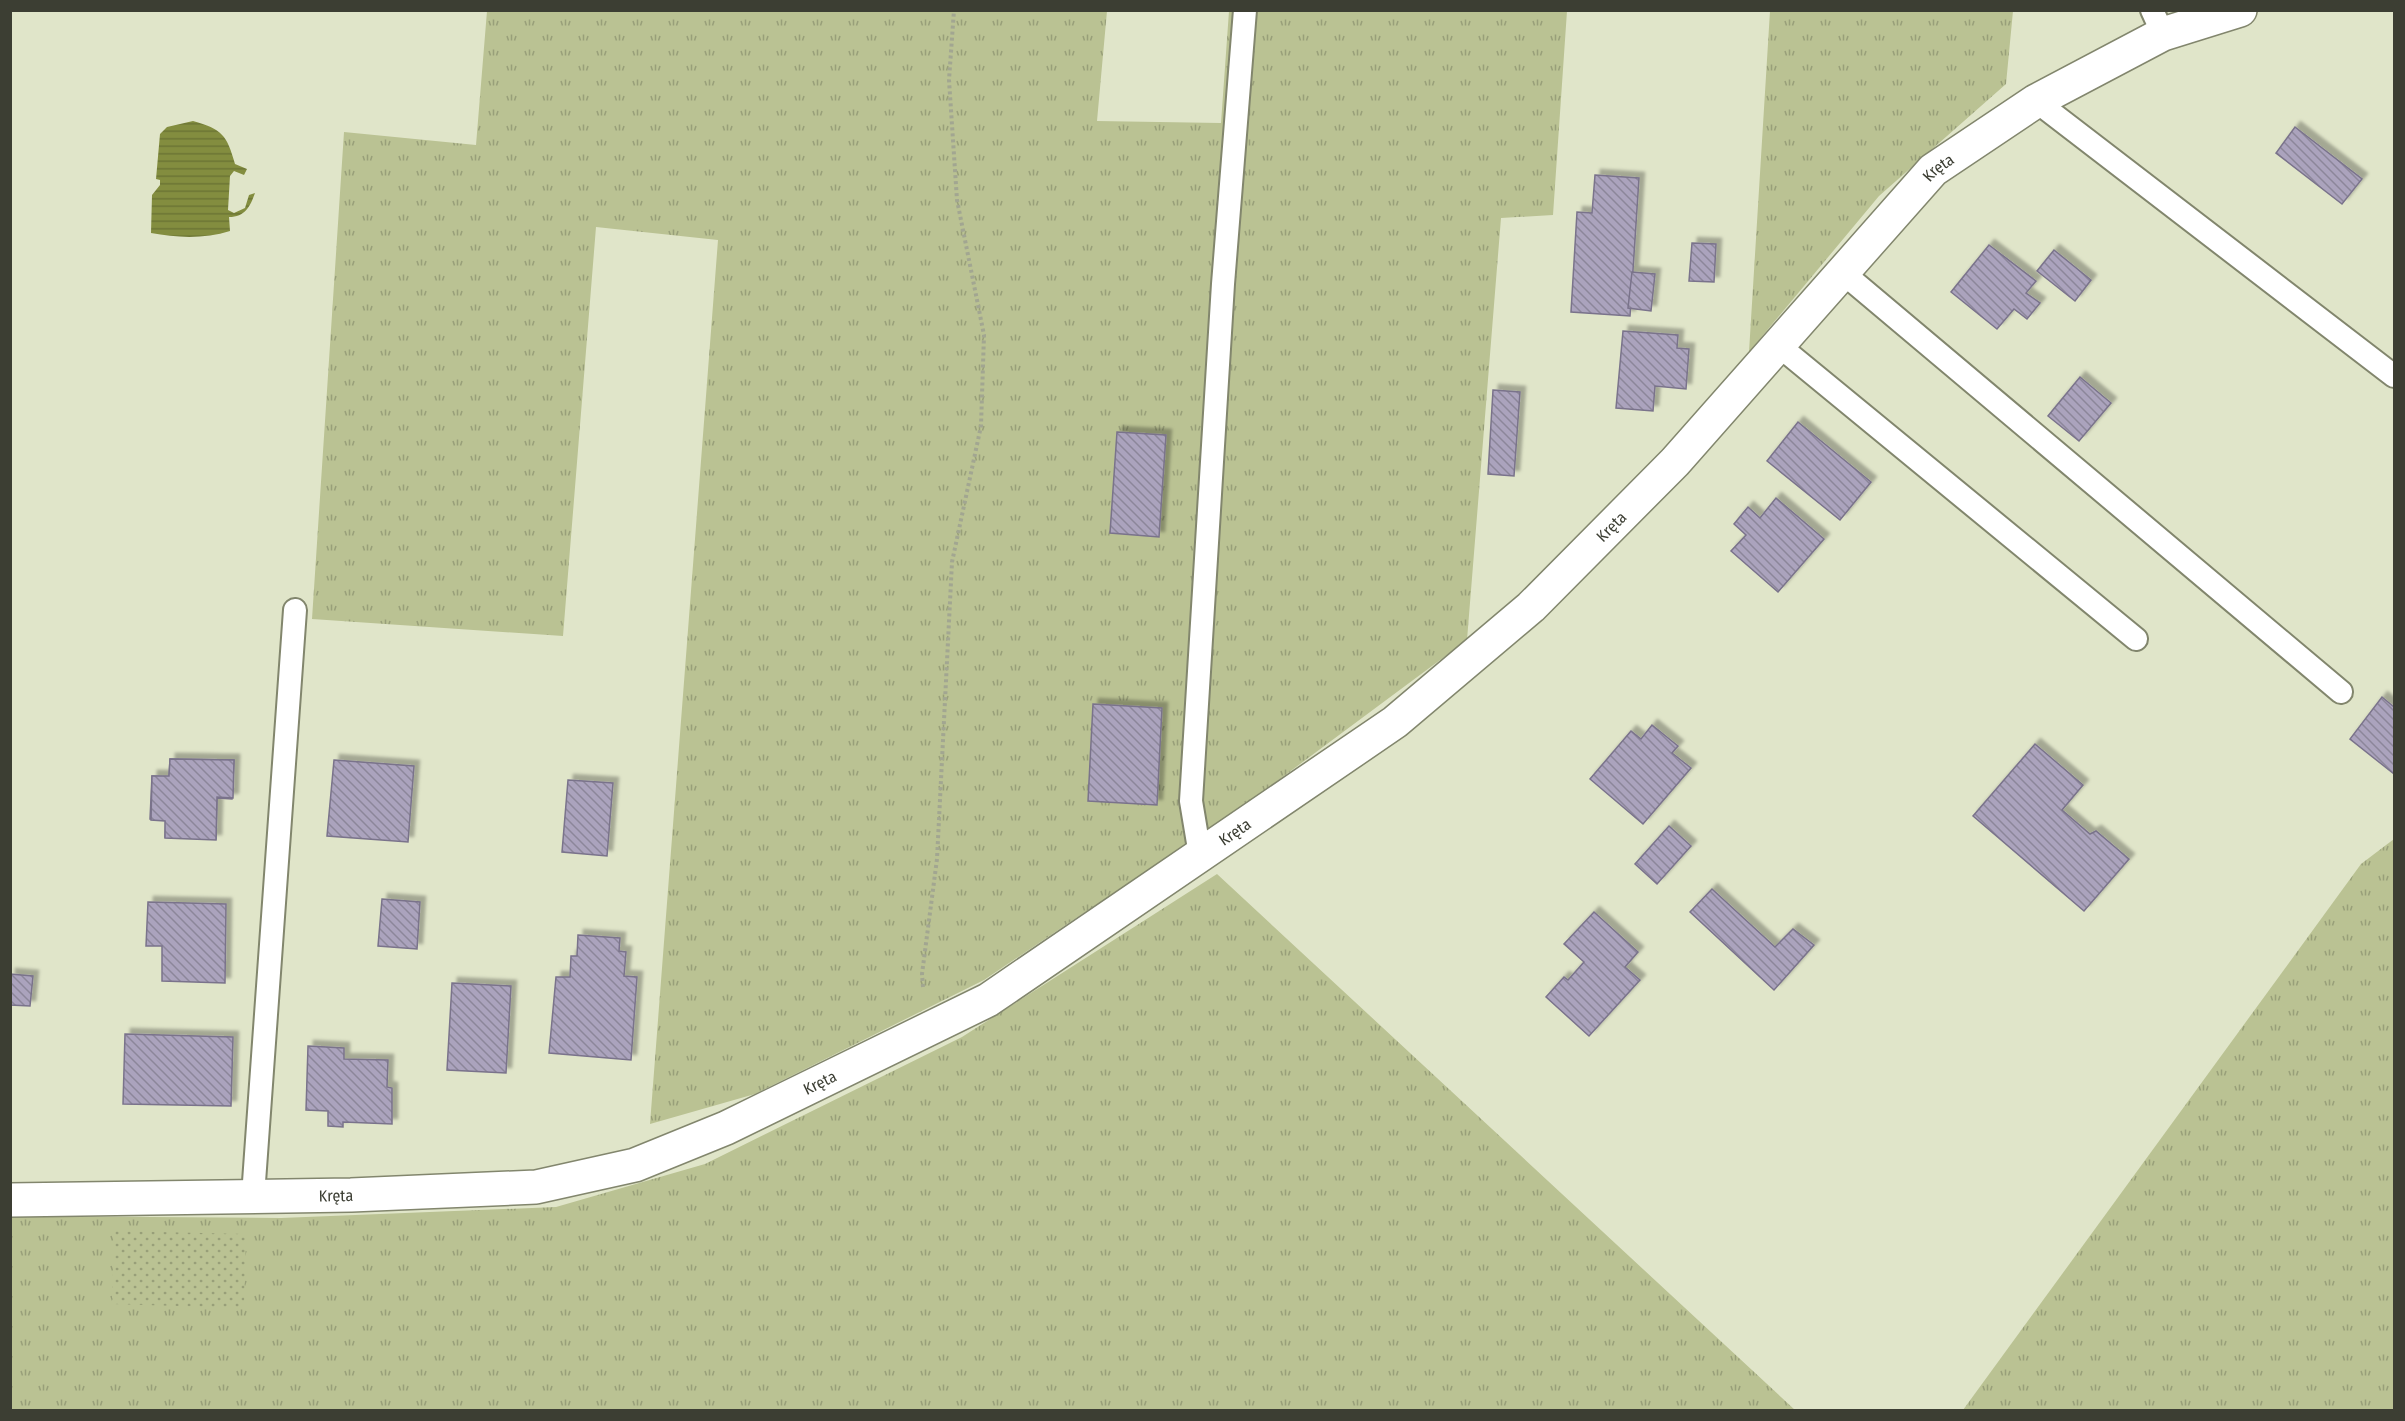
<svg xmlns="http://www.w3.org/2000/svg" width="2405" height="1421" viewBox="0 0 2405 1421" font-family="'Fira Sans Condensed',sans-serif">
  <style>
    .grass { fill: url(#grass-tufts) }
    .park { fill: url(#park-dots) }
    .water { fill: url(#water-rules) }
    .building { fill: url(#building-back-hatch); stroke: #7a738b; stroke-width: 1.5; filter: url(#shadow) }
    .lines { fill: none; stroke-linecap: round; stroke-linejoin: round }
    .service-casing { stroke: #82866d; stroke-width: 26 }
    .minor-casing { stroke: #82866d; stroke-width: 36 }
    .path { stroke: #a2a691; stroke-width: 4; stroke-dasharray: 3 3; stroke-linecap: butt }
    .service { stroke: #fff; stroke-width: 22 }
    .minor { stroke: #fff; stroke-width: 33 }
    .labels { text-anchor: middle; stroke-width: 4.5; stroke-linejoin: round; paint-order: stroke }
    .street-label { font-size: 16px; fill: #3c3e33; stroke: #e0e5c9 }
  </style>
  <defs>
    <pattern id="grass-tufts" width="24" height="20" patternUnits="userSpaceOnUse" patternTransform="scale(1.5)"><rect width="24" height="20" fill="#bac293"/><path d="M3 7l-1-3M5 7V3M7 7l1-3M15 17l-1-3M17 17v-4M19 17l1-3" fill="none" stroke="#989f79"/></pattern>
    <pattern id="park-dots" width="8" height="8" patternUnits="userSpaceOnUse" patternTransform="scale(1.5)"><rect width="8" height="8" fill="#bac293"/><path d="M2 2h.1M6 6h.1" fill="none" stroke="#989f79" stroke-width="1.8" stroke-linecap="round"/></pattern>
    <pattern id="water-rules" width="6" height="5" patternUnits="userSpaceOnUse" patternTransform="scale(1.5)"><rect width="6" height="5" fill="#838d3f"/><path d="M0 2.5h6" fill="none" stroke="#6c7535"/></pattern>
    <pattern id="building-back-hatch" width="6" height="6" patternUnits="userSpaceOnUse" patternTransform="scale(1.5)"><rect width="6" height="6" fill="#aba3bd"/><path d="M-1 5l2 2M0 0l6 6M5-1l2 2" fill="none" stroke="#8c869a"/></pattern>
    <filter id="shadow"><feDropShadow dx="5.5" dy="-5.5" stdDeviation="1.5" flood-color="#0004"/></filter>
  </defs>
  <rect width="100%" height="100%" fill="#e0e5c9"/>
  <!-- grass -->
  <g class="grass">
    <polygon points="487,11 1107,11 1097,121 1221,123 1229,11 1567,11 1553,215 1501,218 1467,640 1187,848 1082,914 984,980 755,1094 650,1124 718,240 596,227 563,636 312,619 344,132 476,145"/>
    <polygon points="1770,11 2013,11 2006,84 1879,196 1749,352"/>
    <polygon points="2394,839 2394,1410 1963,1410 2361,864"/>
    <polygon points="1217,874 1795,1410 11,1410 11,1216 281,1218 556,1207 705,1164 962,1037"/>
  </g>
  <!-- park -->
  <polygon class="park" points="114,1231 246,1234 244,1308 112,1304"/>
  <!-- water -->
  <path class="water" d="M193,121C222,129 227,135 235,164L247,169L244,175L234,171L230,176L228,210L234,213L245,208L249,195L255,193C250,207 245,217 229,217L230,231C205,239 177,238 151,233L152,195L160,185V180L156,179L160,134L167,127Z"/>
  <!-- building -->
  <g class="building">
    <polygon points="2295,127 2362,179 2342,204 2276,153"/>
    <polygon points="1595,175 1639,178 1630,316 1571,312 1577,212 1592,213"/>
    <polygon points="1692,243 1716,244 1714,282 1689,281"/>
    <polygon points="1989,245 2036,281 2026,293 2040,303 2027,319 2014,309 1997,329 1951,292"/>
    <polygon points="2054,250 2091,280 2075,301 2037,271"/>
    <polygon points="1632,272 1655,274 1651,311 1628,308"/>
    <polygon points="1623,331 1678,335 1677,348 1689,349 1686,389 1655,386 1653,411 1616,408"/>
    <polygon points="2080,377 2111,403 2079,441 2048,416"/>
    <polygon points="1493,390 1520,392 1514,476 1488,474"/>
    <polygon points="1798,422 1871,482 1840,520 1767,461"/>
    <polygon points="1117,432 1166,435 1159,537 1110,533"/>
    <polygon points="1776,498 1824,539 1778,592 1731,551 1746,535 1734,524 1748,507 1760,518"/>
    <polygon points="2382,697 2394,707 2394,774 2350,739"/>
    <polygon points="1093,704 1162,708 1157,805 1088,801"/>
    <polygon points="1652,725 1678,746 1672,753 1691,768 1643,824 1590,779 1631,731 1641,739"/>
    <polygon points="2035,744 2083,785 2062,810 2090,834 2096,831 2129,859 2084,911 1973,816"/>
    <polygon points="170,759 234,760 232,799 217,798 216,839 165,837 166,819 150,819 152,776 169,777"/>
    <polygon points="170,759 234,760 233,798 217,797 216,840 165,838 165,821 151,820 152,776 169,776"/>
    <polygon points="334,760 414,766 408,842 327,836"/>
    <polygon points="568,780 613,783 607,856 562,852"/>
    <polygon points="1669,826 1691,846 1657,884 1635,864"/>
    <polygon points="1712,889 1775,947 1793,929 1814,945 1774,990 1690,912"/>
    <polygon points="382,899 420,902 417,949 378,946"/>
    <polygon points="148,902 226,904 225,983 162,981 162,946 146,946"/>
    <polygon points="1594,912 1638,952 1625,967 1640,980 1589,1036 1546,997 1564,977 1568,980 1584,962 1564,944"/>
    <polygon points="578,935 620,938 619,951 626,952 624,976 637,977 631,1060 549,1053 556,977 570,977 571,956 577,956"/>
    <polygon points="10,974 33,976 30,1006 10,1005"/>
    <polygon points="452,983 511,986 506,1073 447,1070"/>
    <polygon points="125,1034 233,1037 231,1106 123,1104"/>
    <polygon points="308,1046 344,1048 344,1059 388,1060 387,1087 392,1088 392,1124 343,1122 343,1127 328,1126 328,1111 306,1110"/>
  </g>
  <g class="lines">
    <defs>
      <g id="service">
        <polyline points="2152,10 2163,34"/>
        <polyline points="2036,101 2394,376"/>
        <polyline points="1842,272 2341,692"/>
        <polyline points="1778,345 2136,639"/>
        <polyline points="1200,855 1191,801 1223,284 1245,10"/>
        <polyline points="253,1196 295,610"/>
      </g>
      <g id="minor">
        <path id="s1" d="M10,1200L351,1195L536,1187L635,1165L726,1128L988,1000L1395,722L1531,607L1675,462L1933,170L2036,101L2163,34L2240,10"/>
      </g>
    </defs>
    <!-- service casing -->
    <use href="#service" class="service-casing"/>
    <!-- minor casing -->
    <use href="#minor" class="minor-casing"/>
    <!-- path -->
    <polyline class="path" points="923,987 922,974 937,859 952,562 981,426 984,335 957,200 949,80 954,10"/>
    <!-- service -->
    <use href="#service" class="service"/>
    <!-- minor -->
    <use href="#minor" class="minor"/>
  </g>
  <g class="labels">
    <!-- street labels -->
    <g class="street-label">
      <text dy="6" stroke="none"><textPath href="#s1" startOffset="2288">Kręta</textPath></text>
      <text dy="6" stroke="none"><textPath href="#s1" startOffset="1802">Kręta</textPath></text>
      <text dy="6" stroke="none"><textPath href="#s1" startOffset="1316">Kręta</textPath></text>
      <text dy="6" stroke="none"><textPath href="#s1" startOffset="830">Kręta</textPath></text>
      <text dy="6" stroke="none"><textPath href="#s1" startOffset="326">Kręta</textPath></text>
    </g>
  </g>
  <!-- border -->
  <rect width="2405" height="1421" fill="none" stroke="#3c3e33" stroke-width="24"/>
</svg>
